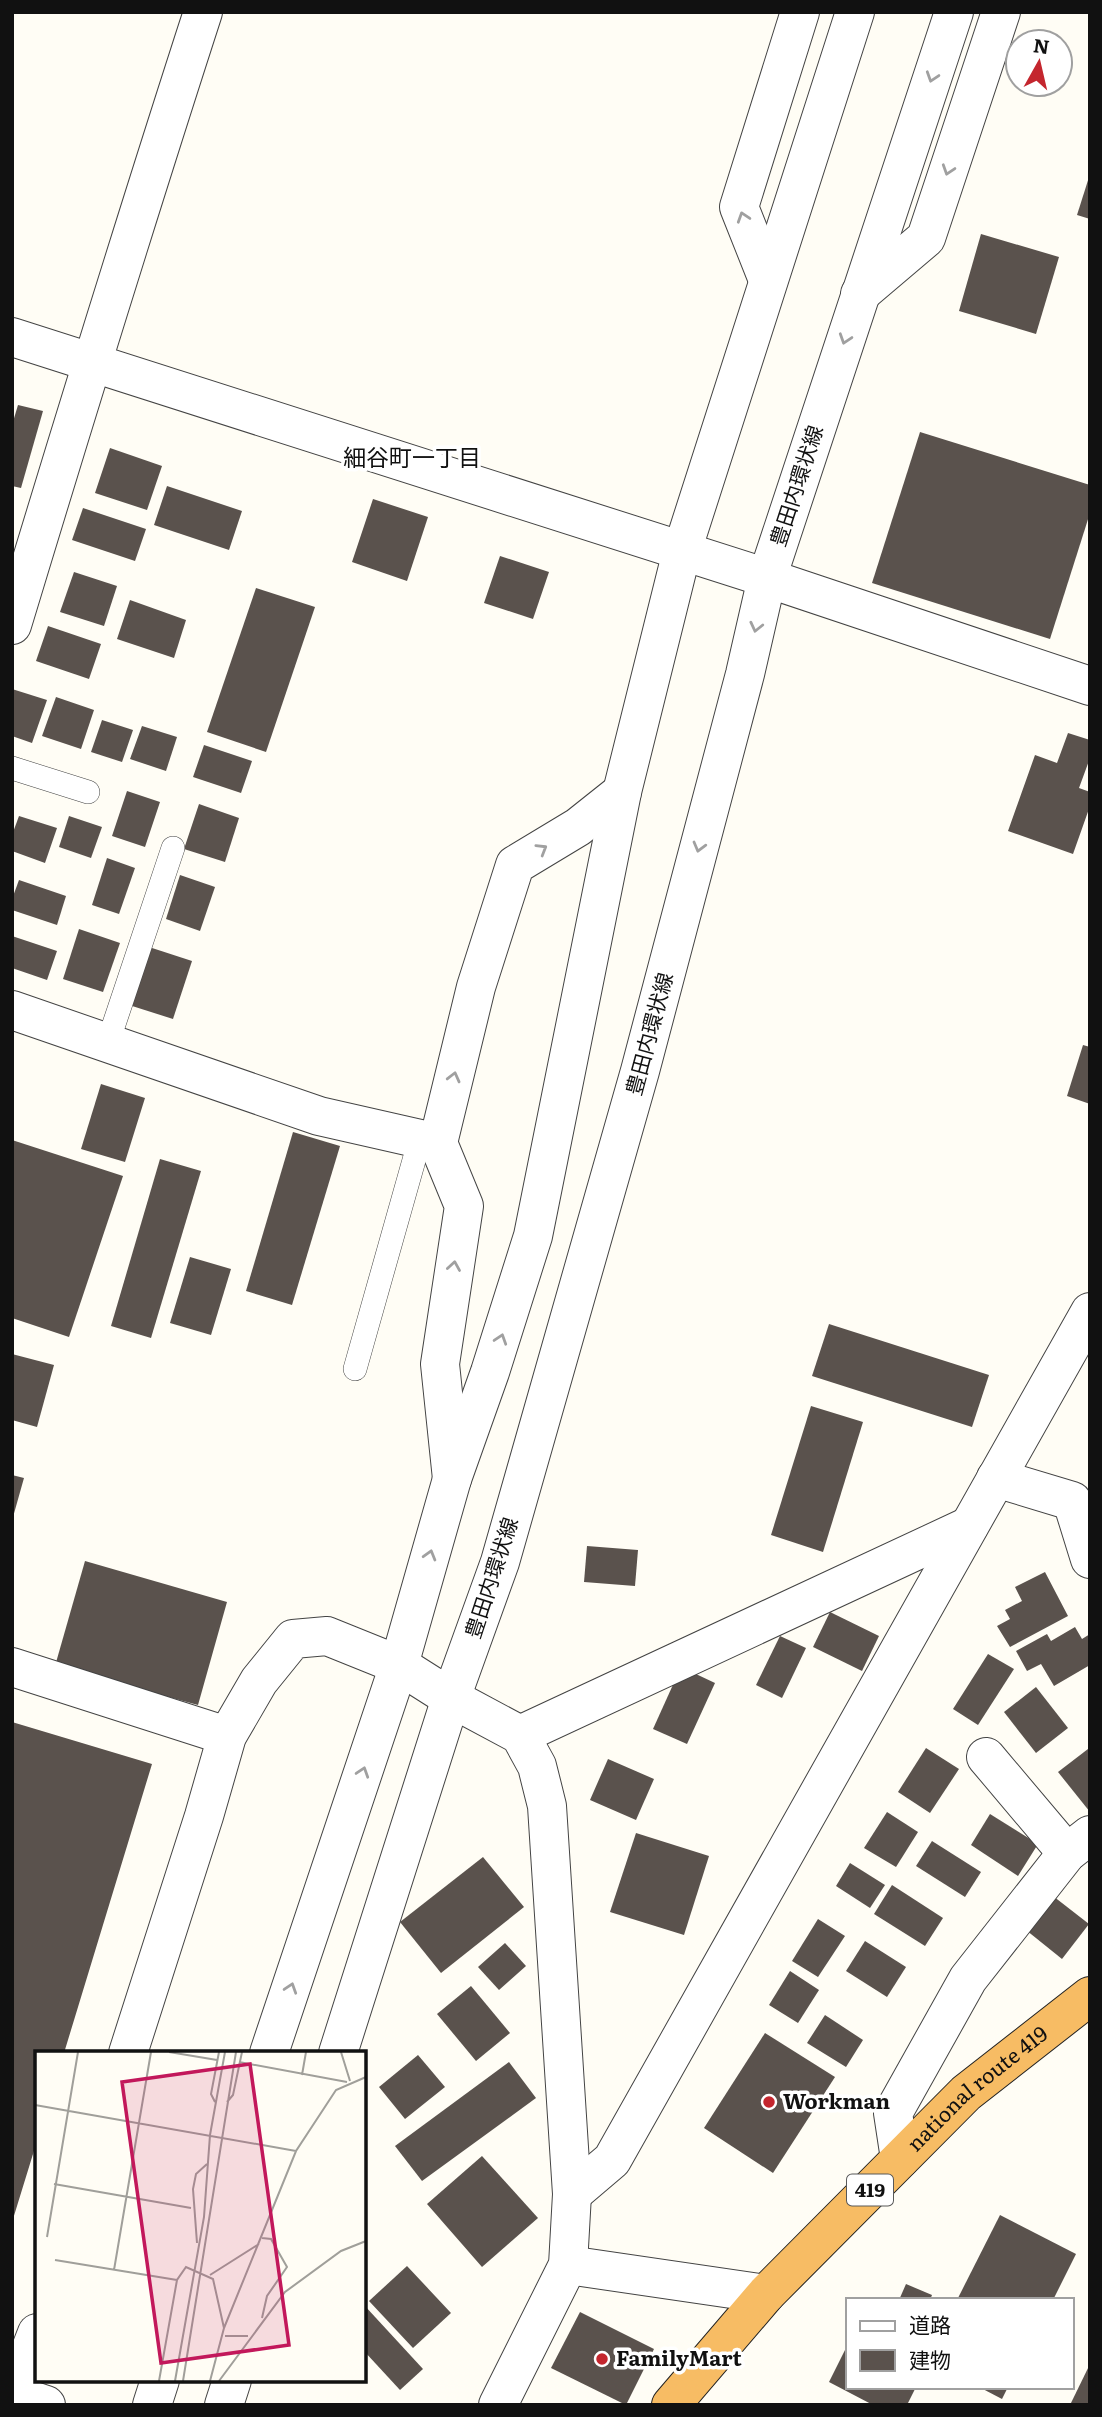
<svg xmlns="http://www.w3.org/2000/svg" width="1102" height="2417" viewBox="0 0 1102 2417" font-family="Literata,'Noto Sans JP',serif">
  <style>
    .building { fill: #5a524d }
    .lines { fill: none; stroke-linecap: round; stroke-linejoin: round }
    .service-casing { stroke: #444; stroke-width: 24 }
    .minor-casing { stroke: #444; stroke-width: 40 }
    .tertiary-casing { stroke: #444; stroke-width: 40 }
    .trunk-casing { stroke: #222; stroke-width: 40 }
    .service { stroke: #fff; stroke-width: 23 }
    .minor { stroke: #fff; stroke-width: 38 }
    .tertiary { stroke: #fff; stroke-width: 38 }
    .trunk { stroke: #f7bc64; stroke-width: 38 }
    .oneway { stroke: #a0a0a0 }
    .poi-dot { fill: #c4262e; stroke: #fff; stroke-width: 2.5 }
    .labels { text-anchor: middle; stroke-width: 7; stroke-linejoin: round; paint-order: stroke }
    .shield { fill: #fff; stroke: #585858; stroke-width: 2 }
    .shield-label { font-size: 19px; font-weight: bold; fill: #111 }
    .street-label { font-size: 21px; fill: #111; stroke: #fff }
    .poi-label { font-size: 21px; font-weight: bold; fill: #111; stroke: #fff; text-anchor: start }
    .neighbourhood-label { font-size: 23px; fill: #111; stroke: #fff }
    .inset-road { fill: none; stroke: #a09f9a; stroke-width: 2 }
    .view { fill: #c2185b; fill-opacity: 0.15; stroke: #c2185b; stroke-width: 3.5 }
    .inset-edge { fill: none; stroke: #111; stroke-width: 3.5 }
  </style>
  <rect width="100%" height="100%" fill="#fffdf5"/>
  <!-- building -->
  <g class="building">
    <polygon points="1090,174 1090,219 1077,215"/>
    <polygon points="981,234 1059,257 1036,334 959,311"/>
    <polygon points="18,405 43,411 21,488 12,486 12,425"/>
    <polygon points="920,432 1090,485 1090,513 1050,639 872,583"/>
    <polygon points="110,448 162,466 147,510 95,493"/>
    <polygon points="167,486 242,511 229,550 154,525"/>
    <polygon points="373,499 428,517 407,581 352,562"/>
    <polygon points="83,508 146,529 135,561 72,540"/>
    <polygon points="500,556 549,572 533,619 484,603"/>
    <polygon points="74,572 117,586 104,626 60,612"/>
    <polygon points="256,588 315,607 266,752 207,732"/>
    <polygon points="130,600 186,620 174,658 117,639"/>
    <polygon points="48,626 101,644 89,679 36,661"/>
    <polygon points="12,689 47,700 32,743 12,736"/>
    <polygon points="56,697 94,710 81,749 42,736"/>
    <polygon points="102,720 133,730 122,762 91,752"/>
    <polygon points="142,726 177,737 166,771 130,759"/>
    <polygon points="1068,733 1090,740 1090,758 1079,788 1090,792 1090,806 1073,854 1008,831 1035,755 1057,763"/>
    <polygon points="204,745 252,761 241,793 193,777"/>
    <polygon points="127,791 160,802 145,847 112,836"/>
    <polygon points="199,804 239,818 225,862 184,849"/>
    <polygon points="19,816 57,828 45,863 12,851 12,835"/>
    <polygon points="69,816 102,827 91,858 59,847"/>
    <polygon points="107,858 135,868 119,914 92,905"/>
    <polygon points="180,875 215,887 200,931 166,919"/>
    <polygon points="19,880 66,896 57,925 12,910 12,899"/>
    <polygon points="79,929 120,943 103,992 63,979"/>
    <polygon points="12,936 57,951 47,980 12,968"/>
    <polygon points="149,947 192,961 173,1019 129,1005"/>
    <polygon points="1083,1045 1090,1047 1090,1104 1067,1096"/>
    <polygon points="101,1084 145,1098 125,1162 81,1149"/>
    <polygon points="293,1132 340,1146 292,1305 246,1291"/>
    <polygon points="12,1140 123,1176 69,1337 12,1318"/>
    <polygon points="160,1159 201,1171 151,1338 111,1326"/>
    <polygon points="190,1257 231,1269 211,1335 170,1323"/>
    <polygon points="829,1324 989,1375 972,1427 812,1376"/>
    <polygon points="12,1354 54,1365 37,1427 12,1420"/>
    <polygon points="811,1406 863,1422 823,1552 771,1535"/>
    <polygon points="12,1475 24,1478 13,1517 12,1517"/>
    <polygon points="587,1546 638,1550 635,1586 584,1582"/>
    <polygon points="85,1561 227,1602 198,1705 55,1666"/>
    <polygon points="1045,1572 1068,1616 1010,1647 997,1626 1010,1619 1005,1610 1022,1601 1015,1587"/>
    <polygon points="830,1612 879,1636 862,1671 813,1647"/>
    <polygon points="1075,1627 1082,1639 1090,1634 1090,1665 1054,1686 1041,1664 1027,1671 1016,1651 1047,1634 1051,1641"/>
    <polygon points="780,1636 806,1648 782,1698 756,1685"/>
    <polygon points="988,1654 1014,1669 978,1725 953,1709"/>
    <polygon points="681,1667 715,1683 687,1744 653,1729"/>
    <polygon points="1036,1687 1068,1728 1036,1753 1004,1712"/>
    <polygon points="12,1722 152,1764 64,2053 37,2053 37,2141 13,2219"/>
    <polygon points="926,1748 959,1769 930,1813 898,1792"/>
    <polygon points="1088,1749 1090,1752 1090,1812 1058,1772"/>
    <polygon points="608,1759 654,1779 636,1820 590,1800"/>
    <polygon points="887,1812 918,1832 896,1867 864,1848"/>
    <polygon points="990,1814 1038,1844 1018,1876 971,1845"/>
    <polygon points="636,1833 709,1856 684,1935 610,1912"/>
    <polygon points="932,1841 981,1872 965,1897 916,1866"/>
    <polygon points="483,1857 524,1907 441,1973 400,1922"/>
    <polygon points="850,1863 885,1885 870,1908 836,1886"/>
    <polygon points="892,1885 943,1918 925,1946 874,1914"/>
    <polygon points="1053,1896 1089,1924 1062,1959 1026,1930"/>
    <polygon points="818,1919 845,1936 818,1977 792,1961"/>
    <polygon points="865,1941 906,1967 887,1997 846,1971"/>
    <polygon points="505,1943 526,1966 499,1990 478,1967"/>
    <polygon points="790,1971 819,1990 798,2023 769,2005"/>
    <polygon points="471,1986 510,2033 476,2061 437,2014"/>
    <polygon points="825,2015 863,2040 846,2067 807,2043"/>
    <polygon points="765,2033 835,2077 773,2173 704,2128"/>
    <polygon points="418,2055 445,2087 405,2119 379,2087"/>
    <polygon points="509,2062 536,2098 422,2181 395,2146"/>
    <polygon points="482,2156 538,2218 482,2267 427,2204"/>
    <polygon points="1000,2215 1076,2254 1053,2300 957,2300"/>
    <polygon points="407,2266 451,2313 413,2348 369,2301"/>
    <polygon points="906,2284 932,2295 930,2300 899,2300"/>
    <polygon points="364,2305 423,2369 400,2390 364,2351"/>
    <polygon points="580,2312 654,2349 626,2405 551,2368"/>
    <polygon points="848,2344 848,2387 916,2387 907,2405 873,2405 829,2382"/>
    <polygon points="1090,2364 1090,2405 1070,2405"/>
    <polygon points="979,2387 1008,2387 1002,2399"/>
  </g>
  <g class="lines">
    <defs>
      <g id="service">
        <polyline points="12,768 88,792"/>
        <polyline points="108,1042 173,848"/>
        <polyline points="355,1369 420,1139"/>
      </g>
      <g id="minor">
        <polyline points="768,280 739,207 800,12"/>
        <polyline points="860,294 926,238 1001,12"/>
        <polyline points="767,578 1090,686"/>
        <path d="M12,625C74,420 137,216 203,12"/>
        <polyline points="12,1010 319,1116 438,1143"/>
        <polyline points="996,1478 1072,1501 1090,1559"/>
        <polyline points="452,1479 440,1364 464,1206 438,1143 476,987 515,865 578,827 622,792"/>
        <polyline points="12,1667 227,1736"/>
        <polyline points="520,1735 969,1526"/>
        <polyline points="986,1757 1067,1853"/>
        <polyline points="128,2053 204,1816 227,1736 259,1681 293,1639 327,1636 399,1665"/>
        <polyline points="900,2159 893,2113 968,1979 1067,1853 1090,1835"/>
        <polyline points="572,2194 612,2160 1090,1312"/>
        <polyline points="568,2265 766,2294"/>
        <polyline points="13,2394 46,2405"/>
        <polyline points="12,2397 37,2333"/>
      </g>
      <g id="tertiary">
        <polyline points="12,337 767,578"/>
        <polyline points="399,1665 451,1698 520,1735 537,1766 547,1806 572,2194 568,2265 498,2405"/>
        <polyline points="269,2053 399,1665 452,1479 490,1372 533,1236 622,792 682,551 855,12"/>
        <polyline points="338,2053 451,1698 500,1562 640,1071 745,674 767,578 954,12"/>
        <polyline points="152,2405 160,2380"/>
        <polyline points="224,2405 232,2380"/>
      </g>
      <g id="trunk">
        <path id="s1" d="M671,2405L766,2294L966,2093L1090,1996"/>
      </g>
    </defs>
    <!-- service casing -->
    <use href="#service" class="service-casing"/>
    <!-- minor casing -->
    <use href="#minor" class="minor-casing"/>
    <!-- tertiary casing -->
    <use href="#tertiary" class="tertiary-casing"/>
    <!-- trunk casing -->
    <use href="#trunk" class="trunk-casing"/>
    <!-- service -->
    <use href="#service" class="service"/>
    <!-- minor -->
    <use href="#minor" class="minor"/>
    <!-- tertiary -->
    <use href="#tertiary" class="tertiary"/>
    <!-- trunk -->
    <use href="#trunk" class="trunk"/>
  </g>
  <!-- one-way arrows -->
  <defs><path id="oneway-chevron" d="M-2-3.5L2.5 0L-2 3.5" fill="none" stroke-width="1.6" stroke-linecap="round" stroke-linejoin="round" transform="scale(1.75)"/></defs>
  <g class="oneway">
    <use href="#oneway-chevron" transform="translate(932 77) rotate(108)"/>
    <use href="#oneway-chevron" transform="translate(948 170) rotate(108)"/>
    <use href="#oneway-chevron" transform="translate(743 217) rotate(-108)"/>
    <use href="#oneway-chevron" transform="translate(845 339) rotate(108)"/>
    <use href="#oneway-chevron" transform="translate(756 627) rotate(103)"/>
    <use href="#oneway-chevron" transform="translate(699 847) rotate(105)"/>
    <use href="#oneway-chevron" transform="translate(542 849) rotate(-31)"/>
    <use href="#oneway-chevron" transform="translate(454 1077) rotate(-76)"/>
    <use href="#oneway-chevron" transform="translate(454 1266) rotate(-81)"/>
    <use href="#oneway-chevron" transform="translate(501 1339) rotate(-72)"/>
    <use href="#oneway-chevron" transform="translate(430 1555) rotate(-74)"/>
    <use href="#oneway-chevron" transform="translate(363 1772) rotate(-72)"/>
    <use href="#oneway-chevron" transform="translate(291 1988) rotate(-72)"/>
  </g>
  <!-- markers -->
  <g class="poi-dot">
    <circle cx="769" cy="2102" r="7"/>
    <circle cx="602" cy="2359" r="7"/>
  </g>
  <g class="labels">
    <!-- shield labels -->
    <rect class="shield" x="847" y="2174.5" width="46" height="31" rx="5"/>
    <g class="shield-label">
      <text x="870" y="2197">419</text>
    </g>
    <!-- street labels -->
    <g class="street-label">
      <text transform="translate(797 486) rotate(-72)" y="7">豊田内環状線</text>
      <text transform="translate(650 1034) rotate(-75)" y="7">豊田内環状線</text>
      <text transform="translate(492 1578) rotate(-72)" y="7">豊田内環状線</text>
      <text dy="7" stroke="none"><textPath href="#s1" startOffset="441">national route 419</textPath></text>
    </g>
    <!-- poi labels -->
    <g class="poi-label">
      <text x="783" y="2109">Workman</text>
      <text x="616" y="2366">FamilyMart</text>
    </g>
    <!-- neighbourhood labels -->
    <g class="neighbourhood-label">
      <text x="412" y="466">細谷町一丁目</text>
    </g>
  </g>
  <!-- overview -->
  <g transform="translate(35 2051)">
    <rect width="331" height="331" fill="#fffdf5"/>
    <path class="inset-road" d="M134,1L182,9M306,1L315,30M204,11L312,31M267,24L271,1M180,51L176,43L184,1M192,51L198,44L207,1M0,54L261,100M19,133L156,157M12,186L43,1M162,192L158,138L161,123L172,113M20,209L142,229M79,219L116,1M175,224L224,193M227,267L232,245L252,216L236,188L227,187M189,277L261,100L301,39L331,26M190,285H213M124,330L142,229L151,216L178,228L189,277L175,330M140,330L169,166L175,84L190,1M148,330L201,1M184,330L250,241L306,200L331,190"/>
    <path class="view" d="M215,13L254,294L126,312L87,31Z"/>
    <rect width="331" height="331" class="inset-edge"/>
  </g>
  <!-- border -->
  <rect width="1102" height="2417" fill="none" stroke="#111111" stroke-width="28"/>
  <!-- legend -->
  <rect x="846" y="2298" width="228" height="91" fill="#ffffff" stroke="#a0a0a0" stroke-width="2"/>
  <rect x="860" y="2321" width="35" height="10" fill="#ffffff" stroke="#a0a0a0" stroke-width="2"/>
  <text x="909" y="2333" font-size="21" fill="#111111">道路</text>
  <rect x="860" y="2350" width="35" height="21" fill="#5a524d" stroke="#a0a0a0" stroke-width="2"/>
  <text x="909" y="2368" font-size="21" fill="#111111">建物</text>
  <!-- north arrow -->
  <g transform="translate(1039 63) rotate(8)"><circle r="33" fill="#ffffff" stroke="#a0a0a0" stroke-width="2"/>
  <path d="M0-5L12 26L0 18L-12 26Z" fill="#c4262e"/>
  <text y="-10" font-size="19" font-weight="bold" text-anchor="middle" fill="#111111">N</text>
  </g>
</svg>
